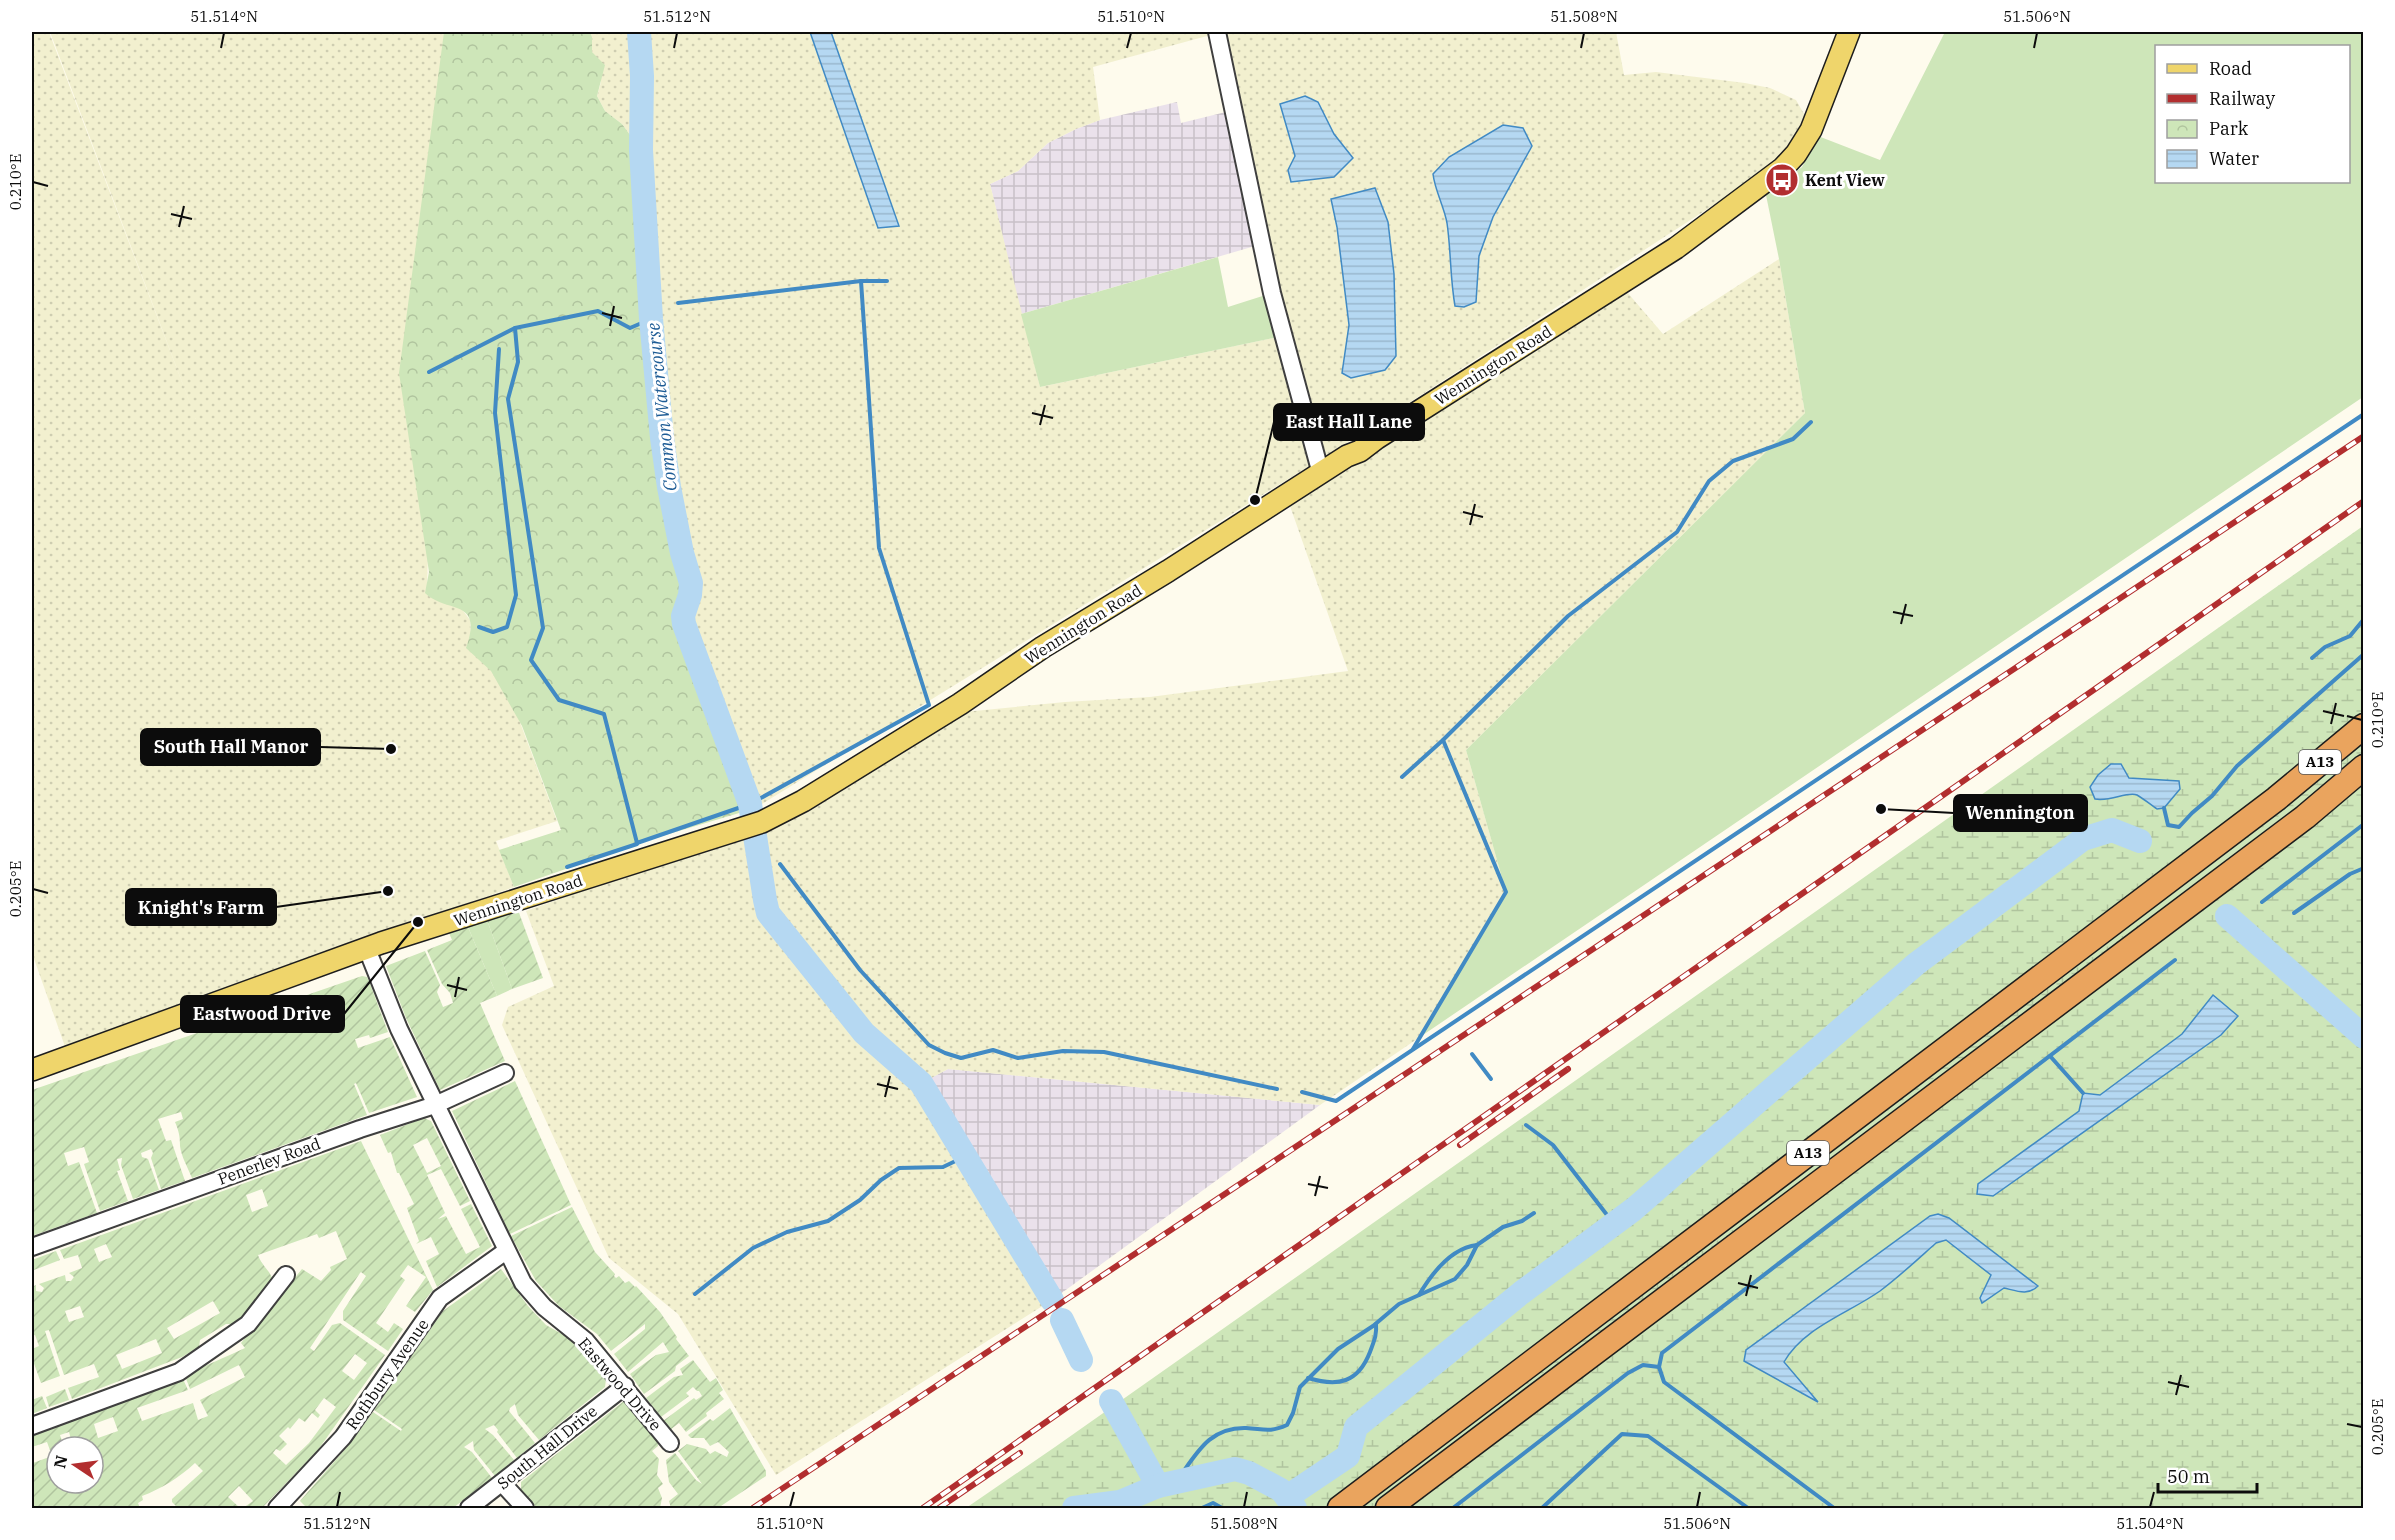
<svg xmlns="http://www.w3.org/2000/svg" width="2395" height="1540" viewBox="0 0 2395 1540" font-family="'IBM Plex Serif',serif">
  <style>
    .industrial { fill: url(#industrial-grid) }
    .farmland { fill: url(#farmland-dots); fill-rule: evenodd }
    .grass { fill: #cee6b9; fill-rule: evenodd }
    .wetland { fill: url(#wetland-marsh) }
    .park { fill: url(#park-crowns) }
    .garden { fill: url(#garden-furrows); fill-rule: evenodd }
    .water { fill: url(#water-rules); stroke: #418ac4; stroke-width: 1.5 }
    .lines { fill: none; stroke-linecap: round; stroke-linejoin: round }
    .stream { stroke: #418ac4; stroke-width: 4 }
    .river { stroke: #b5d8f2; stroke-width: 24 }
    .minor-casing { stroke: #3f3f3f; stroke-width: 20 }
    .major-casing { stroke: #1d1d1d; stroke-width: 24 }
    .highway-casing { stroke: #1d1d1d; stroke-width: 27 }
    .minor { stroke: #fff; stroke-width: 16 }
    .major { stroke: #efd56b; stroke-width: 21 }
    .highway { stroke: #eaa45e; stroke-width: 24 }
    .rail-casing { stroke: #b22e2f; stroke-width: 6 }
    .rail { stroke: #fff; stroke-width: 4; stroke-dasharray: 11; stroke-linecap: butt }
    .ticks { fill: none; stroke: #0c0c0c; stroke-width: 2 }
    .labels { text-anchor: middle; stroke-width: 6; stroke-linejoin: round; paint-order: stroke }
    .shield { fill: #fff; stroke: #555; stroke-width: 1.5 }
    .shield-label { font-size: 15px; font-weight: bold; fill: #0c0c0c }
    .poi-label { font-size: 16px; font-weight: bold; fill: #0c0c0c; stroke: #fff; text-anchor: start }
    .street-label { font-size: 16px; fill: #0c0c0c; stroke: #fff }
    .water-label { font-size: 18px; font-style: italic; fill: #1e5c95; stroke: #fff }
    .leader { fill: none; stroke: #0c0c0c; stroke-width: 2 }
    .callout-dot { fill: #0c0c0c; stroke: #fff; stroke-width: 2 }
    .callout { fill: #0c0c0c; stroke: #0c0c0c; stroke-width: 2 }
    .callout-label { font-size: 18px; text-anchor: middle; font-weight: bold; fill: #fff }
    .neatline { fill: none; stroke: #0c0c0c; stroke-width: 2 }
    .ticks-label { font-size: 15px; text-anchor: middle; fill: #0c0c0c }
  </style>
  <defs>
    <pattern id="industrial-grid" width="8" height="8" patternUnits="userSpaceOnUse" patternTransform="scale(1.5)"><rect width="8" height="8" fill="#eae1eb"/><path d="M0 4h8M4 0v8" fill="none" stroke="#c8c0c8"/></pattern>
    <pattern id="farmland-dots" width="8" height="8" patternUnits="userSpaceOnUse" patternTransform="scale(1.5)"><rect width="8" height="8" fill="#f2f0cf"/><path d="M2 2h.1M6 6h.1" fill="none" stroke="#cecdb1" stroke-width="1.8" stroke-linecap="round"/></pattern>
    <pattern id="wetland-marsh" width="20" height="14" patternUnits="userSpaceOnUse" patternTransform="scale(1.5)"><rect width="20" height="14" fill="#cee6b9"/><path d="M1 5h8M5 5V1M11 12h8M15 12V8" fill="none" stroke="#b0c49e"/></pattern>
    <pattern id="park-crowns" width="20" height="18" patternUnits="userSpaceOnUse" patternTransform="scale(1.5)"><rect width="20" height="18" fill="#cee6b9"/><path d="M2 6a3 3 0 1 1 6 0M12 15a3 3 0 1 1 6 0" fill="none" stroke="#b0c49e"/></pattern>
    <pattern id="garden-furrows" width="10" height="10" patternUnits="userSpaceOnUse" patternTransform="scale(1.5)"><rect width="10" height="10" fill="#cee6b9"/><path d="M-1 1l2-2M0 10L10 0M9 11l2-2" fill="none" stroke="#b0c49e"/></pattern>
    <pattern id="water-rules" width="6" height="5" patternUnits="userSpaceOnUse" patternTransform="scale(1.5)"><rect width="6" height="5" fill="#b5d8f2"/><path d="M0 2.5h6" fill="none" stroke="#9ab8ce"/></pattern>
  </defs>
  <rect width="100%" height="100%" fill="#fefbed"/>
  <!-- industrial -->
  <g class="industrial">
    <polygon points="1177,102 1181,123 1234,110 1262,244 1021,314 990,184 1018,171 1048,143 1076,129 1100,120"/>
    <polygon points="948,1069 1320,1105 1052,1300 921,1083"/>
  </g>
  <!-- farmland -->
  <g class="farmland">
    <polygon points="32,32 49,32 196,419 50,32 444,32 427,586 449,604 461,608 470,620 471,635 518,717 557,821 496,841 514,887 364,939 69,1058 32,953"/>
    <path d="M590,32H1616L1624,75L1656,72L1745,83L1770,88L1796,100L1808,121L1793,146L1772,167L1358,436L757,807L684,624L691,583L678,532L641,150L622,124L605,111L597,96L601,82L592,52V37ZM1218,33L1278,337L1040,387L990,184L1018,171L1048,143L1076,129L1100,120L1093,67Z"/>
    <polygon points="1779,259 1805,413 1466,750 1506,892 1420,1037 1320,1105 948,1069 922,1083 1052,1300 776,1475 678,1314 609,1258 502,1025 508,1007 554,986 526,911 772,824 964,712 1065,702 1150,697 1348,671 1290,506 1627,292 1663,334"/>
  </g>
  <!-- grass -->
  <g class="grass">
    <path d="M1945,32H2363V397L1420,1037L1506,892L1466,750L1805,413L1779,259L1766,195L1802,167L1818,136L1880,160ZM2156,46H2348V182H2156Z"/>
    <polygon points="1218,257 1228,307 1272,293 1278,337 1040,387 1021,314"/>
    <polygon points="487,920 512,989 497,996 468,927"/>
  </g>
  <!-- wetland -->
  <polygon class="wetland" points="2363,526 2363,1508 966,1508 1055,1447"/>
  <!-- park -->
  <path class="park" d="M444,32H590L592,37V52L605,65L597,96L605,111L622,124L641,150L651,319L662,438L682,553L691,583L690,595L683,616L684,624L756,808L652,839L514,887L499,850L561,830L522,726L491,671L466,648C484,597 446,614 425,593L429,572L399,373Z"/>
  <!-- garden -->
  <g class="garden">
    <polygon points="518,910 543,978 512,989 487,920"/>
    <polygon points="468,927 497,996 480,1003 505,1061 440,1090 406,1018 386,966 425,951 440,985 437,992 443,1007 453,1003 450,993 442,984 427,950 452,940 449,933"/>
    <path d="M362,976L367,977L369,981L388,1032L370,1038L369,1035L355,1039L358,1048L390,1037L417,1097L369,1113L356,1083L354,1084L367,1115L192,1178C188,1168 181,1156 180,1146C180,1137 179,1131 175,1122L183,1119L181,1112L158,1119L166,1141L171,1140L185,1181L161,1189L151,1158L153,1153L151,1149L141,1153L142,1157L148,1159L159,1190L133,1199L121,1165L122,1158L117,1159L120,1170L117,1171L128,1201L100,1211L84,1164L89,1162L84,1147L64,1153L68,1166L79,1162L97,1213L32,1236V1090Z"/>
    <polygon points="515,1081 571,1205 510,1234 452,1111"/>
    <path d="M424,1118L431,1121L470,1201L460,1206L441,1169L427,1175L445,1213L438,1219L446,1216L466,1254L480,1247L461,1209L471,1204L492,1246L437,1287L426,1261L439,1254L431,1237L416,1244L419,1241L407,1208L414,1204L399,1173H397L391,1152L388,1153L380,1135ZM427,1138L441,1166L427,1173L413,1145Z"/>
    <path d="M361,1141L433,1290L415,1312L406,1306L426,1277L408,1265L400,1276L405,1280L376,1323L388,1332L394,1323L403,1329L388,1351L343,1320V1311L366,1276L361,1272L360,1273L310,1348L314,1351L332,1325L340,1323L385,1355L318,1450L262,1508H243L253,1501L239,1486L228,1497L240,1508H178L172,1502V1499L203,1471L195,1463C180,1477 161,1489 142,1496L143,1500L138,1503L140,1508H32V1459L33,1463L52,1456L47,1442L32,1447V1434L183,1379L188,1390L137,1408L142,1421L193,1403L198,1420L208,1416L200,1400L245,1377L239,1365L190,1389L185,1376C204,1365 225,1358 245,1348L241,1343L302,1269L321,1281L331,1270L330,1267L347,1259L336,1231L319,1238L317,1234L258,1255C261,1265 272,1272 273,1282L244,1321L234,1324H226L200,1340L199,1347L182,1357L72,1399L68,1388L99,1377L94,1364L64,1375L49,1330L45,1331L60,1376L41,1383L32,1358V1349L39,1346L35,1335L32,1336V1287L36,1285V1291L42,1292L44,1288L39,1284L65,1275L66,1281H71L74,1277L69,1273L82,1268L78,1255L64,1259L60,1250ZM262,1189L268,1206L252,1212L246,1195ZM106,1244L112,1257L99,1262L94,1249ZM213,1301L220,1313L174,1339L167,1328ZM80,1306L84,1317L69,1322L65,1311ZM156,1339L162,1353L122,1369L116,1355ZM355,1354L367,1363L354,1380L342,1371ZM324,1398L336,1407L309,1443L286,1465L273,1453L276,1449L280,1451L287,1444L279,1436L288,1427L290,1429L299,1418L305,1422L312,1413L318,1418L320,1415L315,1410ZM113,1417L118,1431L98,1438L94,1424ZM69,1432L73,1447H93V1483H57V1447H64L60,1435Z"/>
    <polygon points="572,1207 595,1252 615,1274 614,1276 616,1278 619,1276 625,1283 629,1281 635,1287 636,1286 660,1312 677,1337 676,1339 689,1356 676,1366 675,1371 644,1394 630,1374 656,1355 669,1352 663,1342 628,1372 614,1354 645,1329 645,1324 611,1351 597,1334 559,1306 536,1281 511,1236"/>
    <polygon points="56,1251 60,1260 34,1270 32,1260"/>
    <polygon points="501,1269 528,1306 546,1325 569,1338 606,1379 605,1387 539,1440 518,1415 515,1404 510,1408 509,1411 535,1443 517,1458 497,1432 498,1430 494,1425 485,1429 493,1435 514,1460 495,1476 474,1450 473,1441 464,1447 472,1452 492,1478 453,1508 307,1508 300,1501 347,1447 373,1412 401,1431 402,1429 374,1410 443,1311"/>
    <polygon points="693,1360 710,1382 716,1378 723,1390 719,1393 724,1399 706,1413 707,1416 686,1432 679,1423 670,1430 663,1421 694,1398 696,1400 702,1396 699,1391 697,1391 693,1387 686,1393 689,1396 661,1417 646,1398 674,1377 683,1375 680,1369"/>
    <polygon points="65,1389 69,1400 49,1407 46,1397"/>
    <polygon points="42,1396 47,1408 32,1414 32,1400"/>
    <polygon points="624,1401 627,1401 658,1440 658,1446 652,1451 659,1459 657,1475 663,1484 658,1488 662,1498 660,1508 537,1508 521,1490 521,1482"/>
    <polygon points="730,1408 766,1471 766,1476 718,1508 671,1508 669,1501 678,1494 669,1482 666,1460 675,1453 696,1480 702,1484 678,1451 687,1444 706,1449 710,1454 715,1451 727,1457 729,1452 718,1442 710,1446 704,1438 691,1438 688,1435 710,1419 713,1421"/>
  </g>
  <!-- water -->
  <g class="water">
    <polygon points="810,32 831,32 899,226 878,228"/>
    <polygon points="1305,96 1318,102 1334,134 1353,158 1334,177 1291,182 1288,170 1295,156 1280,104"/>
    <path d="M1503,125L1523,128L1532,146L1493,217L1479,256L1476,302L1464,307L1455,306C1450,278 1451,250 1447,223C1444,206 1435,191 1433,174L1449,157Z"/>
    <polygon points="1375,188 1388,222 1394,274 1396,356 1385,370 1351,378 1342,373 1349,325 1337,227 1331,199"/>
    <path d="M2111,764H2121L2129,778L2179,781L2180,789L2164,808L2157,809C2151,805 2144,799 2137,795C2127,791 2111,802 2095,799L2090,787L2098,775Z"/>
    <polygon points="2213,995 2238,1016 2221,1035 1993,1196 1977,1194 1978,1184 2079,1111 2083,1093 2100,1095 2182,1034"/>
    <path d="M1938,1214L1949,1218L2038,1286C2028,1296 2017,1291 2004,1288L1982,1303L1980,1298L1991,1275L1946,1240L1936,1243C1918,1259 1900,1276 1880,1291C1849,1313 1804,1327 1784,1362L1818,1402L1744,1361L1746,1350L1930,1216Z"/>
  </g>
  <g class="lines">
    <!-- stream -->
    <g class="stream">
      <polyline points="678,303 861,281 887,281"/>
      <polyline points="515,328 518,362 508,399 543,628 531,660 559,700 604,714 637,843 750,804 929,705 879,548 861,281"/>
      <polyline points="429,372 515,328 598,311 630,328 651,319"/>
      <polyline points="479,627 493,632 507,627 516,595 495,413 499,349"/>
      <polyline points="2312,658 2325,647 2350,636 2364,619"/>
      <polyline points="1402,777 1443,740 1568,616 1677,532 1709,481 1733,461 1793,439 1811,422"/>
      <polyline points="2164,808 2168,825 2179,827 2192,813 2212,796 2237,766 2364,654"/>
      <polyline points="780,864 860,970 929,1045 945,1053 961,1058 993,1050 1018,1058 1063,1051 1104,1052 1277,1089"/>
      <polyline points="567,867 637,844"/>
      <polyline points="2262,902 2364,824"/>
      <polyline points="2294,913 2350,874 2364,868"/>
      <polyline points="1413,1049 1506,892 1443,740"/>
      <polyline points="1472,1054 1491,1079"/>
      <polyline points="2050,1056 2083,1093"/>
      <polyline points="1302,1092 1336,1101 2364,414"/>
      <polyline points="1526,1125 1553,1145 1614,1224"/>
      <polyline points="695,1294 753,1248 787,1232 828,1221 860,1200 881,1180 899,1168 943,1167 966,1156"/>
      <path d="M1419,1295C1432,1273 1451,1248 1477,1245"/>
      <polyline points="1659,1367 1662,1353 2175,960"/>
      <path d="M1308,1378C1338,1387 1358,1383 1370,1352C1374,1341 1377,1335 1376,1324"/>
      <path d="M1176,1482C1196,1455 1208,1427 1246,1428C1264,1429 1269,1433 1287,1425L1293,1413L1300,1387L1338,1349L1373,1326L1399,1304L1455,1279L1467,1265L1477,1245L1503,1227L1522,1221L1534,1213"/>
      <polyline points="1202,1508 1213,1503 1222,1508"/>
      <polyline points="1453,1508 1628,1373 1643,1365 1659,1367 1664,1382 1834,1508"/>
      <polyline points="1542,1508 1622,1434 1648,1436 1748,1508"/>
    </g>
    <!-- river -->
    <g class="river">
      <polyline points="639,32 642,76 641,150 651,319 662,438 669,487 682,553 691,583 690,595 683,616 684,624 750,804 765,900 768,913 864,1033 921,1083 1052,1300"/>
      <polyline points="2227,916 2364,1037"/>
      <polyline points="1062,1320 1081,1360"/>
      <polyline points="1111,1401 1158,1486"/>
      <polyline points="1287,1497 1348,1456 1356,1427 1521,1293 1634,1209 1916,964 2083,839 2112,830 2140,841"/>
      <polyline points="1074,1508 1120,1502 1158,1486 1235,1469 1249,1473 1281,1490 1295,1508"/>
    </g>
    <defs>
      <g id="minor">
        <polyline points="1217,32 1272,293 1321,474"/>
        <polyline points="367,949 399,1029 523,1283 544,1307 586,1341 670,1443"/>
        <polyline points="32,1247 360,1129 435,1105 505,1073"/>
        <polyline points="32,1426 179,1372 248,1324 286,1275"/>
        <polyline points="503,1484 525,1508"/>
        <polyline points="277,1508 343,1437 440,1298 506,1251"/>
        <polyline points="469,1508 625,1386"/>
      </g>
      <polyline id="major" points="32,1070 381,943 762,822 803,801 960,704 1043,647 1168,571 1347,456 1360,451 1377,438 1676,248 1783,168 1796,154 1811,130 1849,32"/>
      <g id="highway">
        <polyline points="1340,1508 2276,799 2364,726"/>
        <polyline points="1388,1508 2305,817 2364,767"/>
      </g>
    </defs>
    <!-- minor casing -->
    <use href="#minor" class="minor-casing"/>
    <!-- major casing -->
    <use href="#major" class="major-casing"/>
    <!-- highway casing -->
    <use href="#highway" class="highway-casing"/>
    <!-- minor -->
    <use href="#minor" class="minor"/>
    <!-- major -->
    <use href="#major" class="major"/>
    <!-- highway -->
    <use href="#highway" class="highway"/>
    <defs>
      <g id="rail">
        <polyline points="1460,1145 1568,1069"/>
        <polyline points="753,1508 2364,436"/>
        <polyline points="923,1508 2364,501"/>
        <polyline points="939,1508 1020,1453"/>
      </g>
    </defs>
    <!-- rail casing -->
    <use href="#rail" class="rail-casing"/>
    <!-- rail -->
    <use href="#rail" class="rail"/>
  </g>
  <!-- ticks -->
  <path class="ticks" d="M221,48L224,33M674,48L677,33M1127,48L1131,33M1581,48L1584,33M2034,48L2037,33M33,182L48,186M171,214L192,219M179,227L184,206M602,313L622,318M610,326L614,306M1032,413L1053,418M1040,425L1045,405M1463,512L1483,517M1470,525L1475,504M1893,612L1913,616M1901,624L1906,604M2323,711L2344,716M2347,716L2362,720M2331,724L2336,703M33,889L48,893M447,985L467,990M455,997L459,977M877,1084L898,1089M885,1097L890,1076M1308,1184L1328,1188M1315,1196L1320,1176M1738,1283L1758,1288M1746,1296L1751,1275M2168,1382L2189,1387M2176,1395L2181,1375M2347,1424L2362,1427M337,1507L340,1492M790,1507L794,1492M1244,1507L1247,1492M1697,1507L1700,1492M2150,1507L2154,1492"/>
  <!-- icons -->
  <defs>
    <symbol id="bus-disc" viewBox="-11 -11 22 22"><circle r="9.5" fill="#b22e2f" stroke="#fff"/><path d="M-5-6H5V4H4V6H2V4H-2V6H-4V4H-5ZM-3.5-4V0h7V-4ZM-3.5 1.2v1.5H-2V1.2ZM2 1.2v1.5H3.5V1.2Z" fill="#fff"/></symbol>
  </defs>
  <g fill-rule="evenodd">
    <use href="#bus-disc" x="1763" y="161" width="38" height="38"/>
  </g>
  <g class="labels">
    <!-- shield labels -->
    <g class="shield">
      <rect x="2299" y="750" width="42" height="24" rx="4.5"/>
      <rect x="1787" y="1141" width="42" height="24" rx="4.5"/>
    </g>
    <g class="shield-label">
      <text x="2320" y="767">A13</text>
      <text x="1808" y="1158">A13</text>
    </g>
    <!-- poi labels -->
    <g class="poi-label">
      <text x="1805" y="186">Kent View</text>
    </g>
    <!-- street labels -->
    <g class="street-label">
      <text transform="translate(1493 365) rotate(-32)" y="6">Wennington Road</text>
      <text transform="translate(1083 624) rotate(-32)" y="6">Wennington Road</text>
      <text transform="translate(518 900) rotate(-18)" y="6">Wennington Road</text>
      <text transform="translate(269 1161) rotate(-20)" y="6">Penerley Road</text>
      <text transform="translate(387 1374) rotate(-55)" y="6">Rothbury Avenue</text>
      <text transform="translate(620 1384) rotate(49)" y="6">Eastwood Drive</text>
      <text transform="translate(547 1447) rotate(-39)" y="6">South Hall Drive</text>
    </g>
    <!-- water labels -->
    <g class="water-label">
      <text transform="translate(662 407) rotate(-96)" y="6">Common Watercourse</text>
    </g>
  </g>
  <!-- callouts -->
  <path class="leader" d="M1255 500L1274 422M391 749L320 747M1881 809L1954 813M388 891L276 907M418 922L344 1014"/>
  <g class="callout-dot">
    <circle cx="1255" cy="500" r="6"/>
    <circle cx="391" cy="749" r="6"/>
    <circle cx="1881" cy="809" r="6"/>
    <circle cx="388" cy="891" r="6"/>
    <circle cx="418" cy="922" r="6"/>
  </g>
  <g class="callout">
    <rect x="1274" y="404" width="150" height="36" rx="6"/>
    <rect x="141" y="729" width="179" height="36" rx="6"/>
    <rect x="1954" y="795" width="133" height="36" rx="6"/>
    <rect x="126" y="889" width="150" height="36" rx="6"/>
    <rect x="181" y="996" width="163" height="36" rx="6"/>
  </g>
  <g class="callout-label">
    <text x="1349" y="428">East Hall Lane</text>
    <text x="231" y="753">South Hall Manor</text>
    <text x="2020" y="819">Wennington</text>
    <text x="201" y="914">Knight's Farm</text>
    <text x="262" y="1020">Eastwood Drive</text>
  </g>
  <!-- border -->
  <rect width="2395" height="1540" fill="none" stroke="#ffffff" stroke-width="66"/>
  <!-- legend -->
  <rect x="2155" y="45" width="195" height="138" fill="#ffffff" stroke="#9e9e9e" stroke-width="1.5"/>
  <rect x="2167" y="64" width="30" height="9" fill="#efd56b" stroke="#9e9e9e" stroke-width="1.5"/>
  <text x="2209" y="75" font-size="18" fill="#0c0c0c">Road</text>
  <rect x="2167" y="94" width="30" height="9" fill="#b22e2f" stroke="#9e9e9e" stroke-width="1.5"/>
  <text x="2209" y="105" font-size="18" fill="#0c0c0c">Railway</text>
  <rect x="2167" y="120" width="30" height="18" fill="url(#park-crowns)" stroke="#9e9e9e" stroke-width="1.5"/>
  <text x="2209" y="135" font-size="18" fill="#0c0c0c">Park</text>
  <rect x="2167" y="150" width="30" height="18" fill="url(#water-rules)" stroke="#9e9e9e" stroke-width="1.5"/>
  <text x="2209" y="165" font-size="18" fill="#0c0c0c">Water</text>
  <!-- north arrow -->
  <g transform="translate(75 1465) rotate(283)"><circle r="28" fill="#ffffff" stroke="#9e9e9e" stroke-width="1.5"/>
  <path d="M0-4.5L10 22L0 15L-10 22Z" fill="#b22e2f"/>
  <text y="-9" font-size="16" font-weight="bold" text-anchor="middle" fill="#0c0c0c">N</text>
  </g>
  <!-- scale -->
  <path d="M2158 1483v9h99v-9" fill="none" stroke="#0c0c0c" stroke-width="3"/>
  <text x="2167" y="1483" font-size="18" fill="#0c0c0c" stroke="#ffffff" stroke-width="4.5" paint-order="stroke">50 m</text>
  <rect x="33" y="33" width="2329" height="1474" class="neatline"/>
  <g class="ticks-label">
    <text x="224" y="22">51.514°N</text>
    <text x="677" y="22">51.512°N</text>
    <text x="1131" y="22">51.510°N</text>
    <text x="1584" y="22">51.508°N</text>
    <text x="2037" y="22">51.506°N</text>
    <text transform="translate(16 182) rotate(-90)" y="5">0.210°E</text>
    <text transform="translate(2378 720) rotate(-90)" y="5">0.210°E</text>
    <text transform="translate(16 889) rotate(-90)" y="5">0.205°E</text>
    <text transform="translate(2378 1427) rotate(-90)" y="5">0.205°E</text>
    <text x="337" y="1529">51.512°N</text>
    <text x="790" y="1529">51.510°N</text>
    <text x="1244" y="1529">51.508°N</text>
    <text x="1697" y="1529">51.506°N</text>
    <text x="2150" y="1529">51.504°N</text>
  </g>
</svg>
